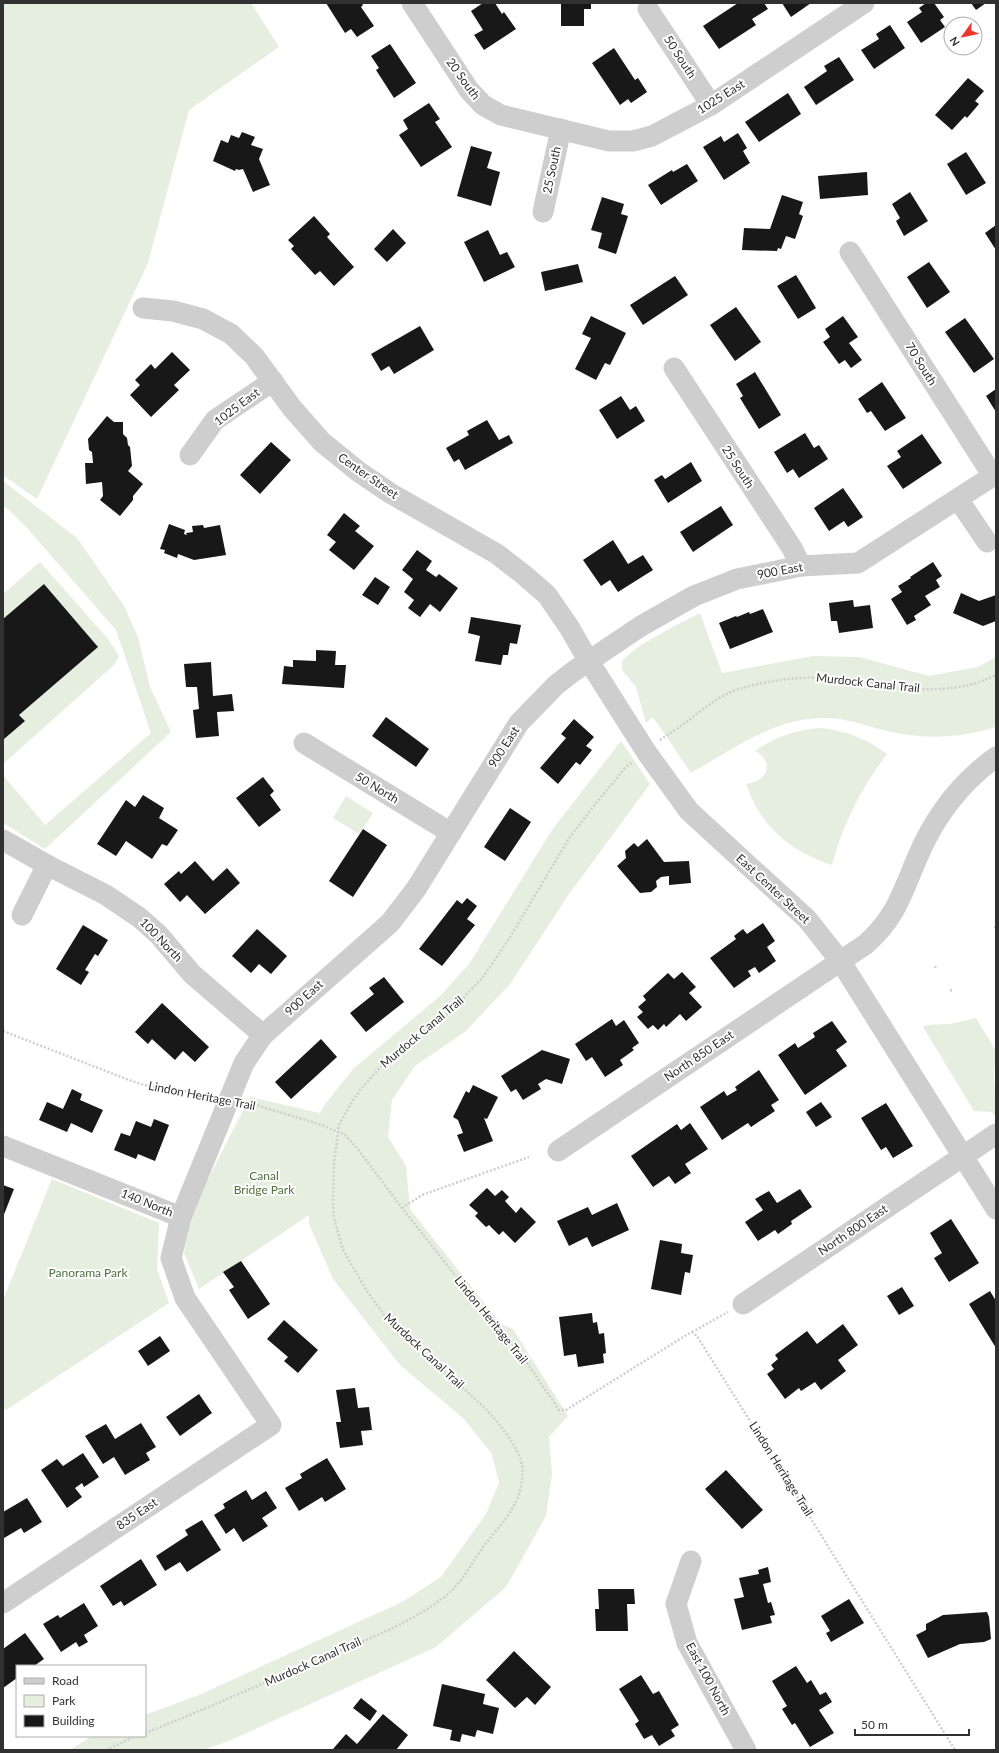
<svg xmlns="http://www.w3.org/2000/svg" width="999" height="1753" viewBox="0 0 999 1753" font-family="Lato,sans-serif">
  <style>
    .green { fill: #e5eedf }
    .building { fill: #181818 }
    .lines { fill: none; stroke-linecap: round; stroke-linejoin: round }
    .path { stroke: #cecece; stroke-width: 2.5; stroke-dasharray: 2 2; stroke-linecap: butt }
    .minor { stroke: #cecece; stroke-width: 21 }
    .labels { text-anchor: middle; stroke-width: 4; stroke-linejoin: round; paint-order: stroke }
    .street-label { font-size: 12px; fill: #313131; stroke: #fff }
    .park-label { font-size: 12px; fill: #4e703b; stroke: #fff }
  </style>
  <rect width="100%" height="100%" fill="#fff"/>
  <!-- green -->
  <g class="green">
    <polygon points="3,3 251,3 279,47 189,110 148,263 37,499 3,475"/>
    <polygon points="3,481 77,538 124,606 138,637 150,687 171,732 45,849 3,823 3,775 45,825 151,733 116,630 27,528 8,509 3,506"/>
    <polygon points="40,562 109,640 119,656 115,664 3,764 3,737 24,721 19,715 98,647 44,584 3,619 3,594"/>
    <path d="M700,613L722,673L813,656L859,657L929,676L978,667L996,657V727C961,738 924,740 887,731C866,726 847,718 825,718C774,718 734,748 691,773L653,717L646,723L636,687L622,670V662C635,644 680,624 700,613Z"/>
    <path d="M821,728C847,731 867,739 887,754C861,788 843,824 832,865C791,852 760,826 746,784C767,782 776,762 755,751C776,736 796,730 821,728Z"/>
    <polygon points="621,741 650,784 569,894 510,984 466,1031 415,1066 392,1100 388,1137 406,1166 410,1209 500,1323 513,1329 568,1416 549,1437 552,1474 546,1516 506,1587 436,1647 231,1740 204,1750 70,1750 92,1736 145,1736 145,1715 199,1695 402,1602 441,1577 486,1514 499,1483 492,1454 463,1418 400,1365 333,1279 309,1224 309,1215 199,1289 184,1253 191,1212 250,1097 320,1113 323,1107 353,1069 440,996 469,964 552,830"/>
    <polygon points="346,796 373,813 359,834 333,818"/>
    <polygon points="976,1018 996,1051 994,1074 996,1118 992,1112 974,1111 923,1027 926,1025 950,1024"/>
    <polygon points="52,1179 159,1223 157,1269 169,1303 6,1410 3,1408 3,1300"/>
  </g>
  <!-- building -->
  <g class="building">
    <polygon points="326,3 362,3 363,5 361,7 374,26 357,37 351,29 345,33"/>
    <polygon points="483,3 495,3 502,14 504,12 516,29 484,50 474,35 483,30 471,11"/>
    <polygon points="561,3 591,3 591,9 584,9 584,26 561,26"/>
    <polygon points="738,3 764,3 768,9 752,19 756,25 719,49 703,26"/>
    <polygon points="782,3 811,3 791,17"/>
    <polygon points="926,3 934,3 944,17 940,20 945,27 921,43 907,22 922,12 919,8"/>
    <polygon points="971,3 986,3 976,10"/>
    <polygon points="890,25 905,48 874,69 861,50 879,39 876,34"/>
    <polygon points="390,44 416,83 394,98 376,70 379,68 371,56"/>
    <polygon points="614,48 635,80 638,78 647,92 631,103 628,99 620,105 592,63"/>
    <polygon points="839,57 854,80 816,105 804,87 827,71 824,66"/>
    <polygon points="968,78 984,91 975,101 979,104 967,118 965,116 952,130 935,115"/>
    <polygon points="788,93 801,114 759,142 745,122"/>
    <polygon points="429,103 440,119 435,122 452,147 421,167 399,135 408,129 403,120"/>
    <polygon points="242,132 255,137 251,145 263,149 259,159 270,185 253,192 243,169 239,170 236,169 235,171 213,161 221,140 228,143 231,135 239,138"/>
    <polygon points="738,133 747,148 743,151 750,163 724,180 703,147 721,136 724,142"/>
    <polygon points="471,146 492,152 487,168 500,172 491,206 457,196"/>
    <polygon points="966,152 986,183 966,195 947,164"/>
    <polygon points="687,164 698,181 661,205 648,185 672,170 673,172"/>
    <polygon points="867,172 868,195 820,199 818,176"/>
    <polygon points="910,192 928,221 904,236 896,221 900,218 892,204"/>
    <polygon points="782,195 803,202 799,214 803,216 795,239 786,236 781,249 778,248 777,251 742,250 744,228 770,229"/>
    <polygon points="602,197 624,204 621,214 628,216 616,254 598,248 602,233 591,230"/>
    <polygon points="314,216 330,234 327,237 354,267 334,286 320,271 315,275 291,249 294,246 288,240"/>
    <polygon points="996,225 996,250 985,233"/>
    <polygon points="393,229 406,243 387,262 374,249"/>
    <polygon points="488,230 500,255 507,252 515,267 484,282 464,242"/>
    <polygon points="929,262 950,292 927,308 907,277"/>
    <polygon points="578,264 583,282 545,291 541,272"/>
    <polygon points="796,275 816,308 798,319 777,286"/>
    <polygon points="675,276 688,295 643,325 630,305"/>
    <polygon points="736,307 761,342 735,361 710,325"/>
    <polygon points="591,316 626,333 610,365 605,363 596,380 575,369 591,338 582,334"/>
    <polygon points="843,316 858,337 849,343 862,360 851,368 845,360 839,364 823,342 830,337 825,329"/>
    <polygon points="965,318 994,359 974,373 945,332"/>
    <polygon points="420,326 434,350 394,374 389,366 381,371 371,354"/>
    <polygon points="172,352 190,370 174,385 179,390 151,417 130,395 140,385 135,380 151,364 155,369"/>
    <polygon points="755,372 781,415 759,429 740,398 743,396 736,384"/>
    <polygon points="882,382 906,418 885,431 871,411 867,413 858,399"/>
    <polygon points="996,389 996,412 986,396"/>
    <polygon points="621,396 630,410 636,406 645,421 617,439 599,410"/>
    <polygon points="107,416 114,422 123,422 123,434 127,438 128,445 130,447 132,466 128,471 143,484 133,496 133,500 120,516 100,500 103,496 102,482 86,484 85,463 93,463 92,452 89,450 88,439"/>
    <polygon points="487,420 499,440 509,435 513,443 465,470 459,459 454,462 446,448 469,435 467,431"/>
    <polygon points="805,433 814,448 819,445 828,459 799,478 793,469 787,473 774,452"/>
    <polygon points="922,434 942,463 903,489 887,466 901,457 897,451"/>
    <polygon points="271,442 291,460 260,494 240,475"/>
    <polygon points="691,462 702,481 668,503 654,480 662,475 665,479"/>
    <polygon points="843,488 863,517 848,527 844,521 829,531 814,508"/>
    <polygon points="721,506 733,525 693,552 680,532"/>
    <polygon points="344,513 360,526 355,531 374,546 354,570 329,550 336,542 327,535"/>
    <polygon points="169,524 185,530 184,534 187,535 186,533 193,532 192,526 203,525 204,528 220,525 226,555 194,560 178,554 177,558 164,553 165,550 160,549"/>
    <polygon points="613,540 628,564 643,555 653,570 618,592 610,580 601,586 583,560"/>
    <polygon points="417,550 432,561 426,570 436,577 439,574 458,588 440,612 430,604 420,617 408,608 414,600 404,592 413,579 402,570"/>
    <polygon points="933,562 942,576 936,580 940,587 925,596 931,605 914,616 916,620 907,625 891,599 902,592 898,586 911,578 910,577"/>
    <polygon points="375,577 390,587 378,605 362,595"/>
    <polygon points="44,584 98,647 19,715 25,721 4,739 3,737 3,619"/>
    <polygon points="961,593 979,601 996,595 996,621 983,626 953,613"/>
    <polygon points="853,600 854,607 870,605 873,628 839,633 837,621 831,621 829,603"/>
    <polygon points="763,609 773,632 730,649 719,623 736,616 737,617 749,612 750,614"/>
    <polygon points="471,617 521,625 517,644 510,643 508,655 503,655 501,665 475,661 480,636 468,633"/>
    <polygon points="316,650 336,651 335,665 346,665 344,688 282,684 284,666 293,667 293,660 316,661"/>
    <polygon points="211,662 213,696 232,694 234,711 217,712 219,736 196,738 193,710 199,709 197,687 186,687 184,664"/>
    <polygon points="386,717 429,749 416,767 372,736"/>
    <polygon points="574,719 594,737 586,746 592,750 580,765 576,762 558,784 540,768 566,738 561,734"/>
    <polygon points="263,777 274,791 270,795 281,810 259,827 236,798"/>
    <polygon points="143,795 164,808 159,818 178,830 167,846 162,844 152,859 126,841 116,856 97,844 126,800 135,807"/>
    <polygon points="510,808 531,822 505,861 484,847"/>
    <polygon points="363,829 387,845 353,897 329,881"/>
    <polygon points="647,839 664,862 689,861 691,883 669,885 669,876 661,877 656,881 657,887 651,892 640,893 617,866 626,858 625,851 634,843 638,847"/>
    <polygon points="195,861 213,881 227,868 240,883 205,914 187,895 180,902 164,884 179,871 181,874"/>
    <polygon points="467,898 477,906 467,919 475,925 442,966 419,949 457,900 462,904"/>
    <polygon points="763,923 775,941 767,947 776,961 759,973 755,967 748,971 751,976 734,988 710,958 736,939 734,936 743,929 747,934"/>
    <polygon points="83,925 108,940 98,956 95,954 85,970 89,972 81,985 56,969"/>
    <polygon points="257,929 287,956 271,974 259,964 251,973 232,956"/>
    <polygon points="682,972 696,987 689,993 702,1007 686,1021 680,1014 666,1027 664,1024 658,1030 653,1025 648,1029 637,1017 643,1012 638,1007 646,1000 643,996 668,973 674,979"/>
    <polygon points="384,977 404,1002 366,1032 350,1013 374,994 369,988"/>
    <polygon points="162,1003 209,1047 195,1062 183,1051 175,1060 152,1039 148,1044 135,1032"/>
    <polygon points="612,1019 616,1026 624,1020 639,1043 632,1048 634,1050 620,1060 623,1065 605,1077 592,1057 586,1061 575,1044"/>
    <polygon points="832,1021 847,1042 836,1050 847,1066 805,1095 778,1055 795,1043 798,1048 815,1037 813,1033"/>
    <polygon points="321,1039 337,1057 291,1099 275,1082"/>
    <polygon points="542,1050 570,1059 562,1084 546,1079 538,1084 541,1089 523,1100 516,1089 511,1092 501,1076"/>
    <polygon points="759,1070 779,1100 771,1105 775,1111 751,1127 748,1123 722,1140 700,1107 724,1091 727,1096 737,1090 735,1087"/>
    <polygon points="473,1085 498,1097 487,1119 484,1118 493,1141 464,1152 457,1135 463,1133 458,1120 453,1117 466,1091 469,1093"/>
    <polygon points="72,1089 82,1094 80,1100 103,1110 92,1133 71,1123 67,1132 39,1120 47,1102 63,1109"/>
    <polygon points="821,1102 832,1117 816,1127 806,1112"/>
    <polygon points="886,1103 913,1146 893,1158 886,1147 881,1150 861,1118"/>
    <polygon points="154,1119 169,1125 155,1161 138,1154 136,1159 114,1150 121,1133 130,1136 136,1121 151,1127"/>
    <polygon points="690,1123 708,1149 685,1164 691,1173 675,1184 669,1176 653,1187 631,1156 677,1124 681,1130"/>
    <polygon points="3,1185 14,1189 3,1217"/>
    <polygon points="487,1188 495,1196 502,1190 509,1197 505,1201 516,1213 521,1207 536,1222 515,1243 503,1231 499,1235 489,1225 486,1227 475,1216 478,1213 469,1205"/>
    <polygon points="800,1189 812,1207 791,1221 792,1224 778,1234 775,1230 758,1241 745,1222 763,1210 755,1199 769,1191 777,1203"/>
    <polygon points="617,1203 629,1230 592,1247 587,1237 569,1246 557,1221 588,1207 592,1215"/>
    <polygon points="951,1219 979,1263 949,1282 934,1258 942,1253 930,1233"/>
    <polygon points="660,1240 682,1244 681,1253 693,1255 690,1273 685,1272 681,1295 651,1289"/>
    <polygon points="241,1261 270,1304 248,1319 229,1290 234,1287 223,1272"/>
    <polygon points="902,1287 914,1306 899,1315 887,1296"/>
    <polygon points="990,1291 996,1301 996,1348 969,1304"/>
    <polygon points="592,1313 593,1323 597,1322 599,1334 604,1333 606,1353 603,1354 604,1363 578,1367 576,1354 564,1356 559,1317"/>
    <polygon points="284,1320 318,1350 298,1373 284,1361 288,1357 267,1339"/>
    <polygon points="843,1324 858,1345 838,1360 846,1371 821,1390 815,1382 801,1391 799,1388 785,1399 767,1374 774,1369 771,1365 778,1359 775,1355 807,1331 817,1344"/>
    <polygon points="160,1336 170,1351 148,1366 138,1351"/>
    <polygon points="355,1388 358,1408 369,1407 372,1430 361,1431 363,1445 340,1448 336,1422 341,1422 336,1390"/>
    <polygon points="199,1394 212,1413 180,1436 166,1417"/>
    <polygon points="141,1423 156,1447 146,1453 150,1460 125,1475 114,1457 103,1464 85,1436 106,1424 115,1439"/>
    <polygon points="83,1453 99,1477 84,1487 82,1483 75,1488 82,1497 67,1508 41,1470 57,1459 63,1466"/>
    <polygon points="327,1458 346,1489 325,1502 322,1497 299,1511 285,1488 302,1478 300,1474"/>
    <polygon points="726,1470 763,1510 742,1529 705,1489"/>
    <polygon points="246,1490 252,1500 266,1491 277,1508 262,1518 268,1526 243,1542 234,1528 226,1534 214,1515 225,1508 223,1504"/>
    <polygon points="27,1498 42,1522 24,1533 21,1528 4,1538 3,1512"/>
    <polygon points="202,1520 221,1550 187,1572 180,1562 165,1571 156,1556 188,1535 185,1530"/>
    <polygon points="141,1559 157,1585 124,1606 121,1601 113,1606 100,1586"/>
    <polygon points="768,1567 771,1582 763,1584 768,1603 771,1602 775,1615 770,1616 772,1623 742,1630 734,1599 744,1597 739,1578 759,1574 758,1570"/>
    <polygon points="598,1589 634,1589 635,1604 627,1604 628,1631 596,1631 595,1609 599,1609"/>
    <polygon points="849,1599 864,1623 831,1642 826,1633 830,1631 821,1616"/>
    <polygon points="84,1603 98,1626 84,1635 88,1642 79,1647 76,1642 61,1652 43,1624 58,1615 60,1618"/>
    <polygon points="987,1612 989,1617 991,1639 984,1642 960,1644 928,1658 916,1635 926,1630 926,1624 943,1615"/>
    <polygon points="25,1633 44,1659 34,1666 17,1666 17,1678 3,1688 3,1649"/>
    <polygon points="514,1651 551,1687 535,1705 527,1697 515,1708 486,1680"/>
    <polygon points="796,1666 807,1683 811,1680 820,1695 826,1692 832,1702 819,1710 834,1733 810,1747 795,1723 792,1725 782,1709 787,1706 772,1681"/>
    <polygon points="641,1675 653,1694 659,1691 679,1725 671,1730 675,1736 659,1746 652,1735 644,1739 635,1724 639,1721 619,1689"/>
    <polygon points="442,1684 485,1694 483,1704 499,1708 493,1734 477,1730 475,1737 462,1734 460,1742 450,1740 452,1730 433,1726"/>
    <polygon points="361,1698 377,1711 370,1721 353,1708"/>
    <polygon points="383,1714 408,1735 396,1750 333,1749 346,1734 357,1744"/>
  </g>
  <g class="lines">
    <!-- path -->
    <g class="path">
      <path d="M660,740C667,735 675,730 682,725C700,712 717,696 739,689C775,678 815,675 853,679C867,681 881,685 895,687C928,691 965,691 996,675"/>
      <polyline points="994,927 996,927"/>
      <polyline points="935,968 936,965"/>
      <polyline points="950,990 954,991"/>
      <polyline points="3,1031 129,1080 144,1085 212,1095"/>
      <polyline points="246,1102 322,1125 345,1135 357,1148 402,1208 477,1303 519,1351 559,1410 566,1410 688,1334 692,1332 697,1336 955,1750"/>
      <polyline points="402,1208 422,1195 529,1157"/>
      <polyline points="692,1332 728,1312"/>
      <path d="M145,1733C202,1711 258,1685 315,1661C358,1643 414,1623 449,1593C465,1579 474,1558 487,1542C506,1519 526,1497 522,1465C519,1447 498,1423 486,1409L388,1320L367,1291L343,1250L334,1218L333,1203L334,1163L339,1125L350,1105L360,1090L385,1062L452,1010L483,977L507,942L570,837L593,807L625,768L632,762"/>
      <polyline points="106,1750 136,1736"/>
    </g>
    <!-- minor -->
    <g class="minor">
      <polyline points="412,3 469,90 483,105 501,115 609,141 633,141 652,136 711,105 864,3"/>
      <polyline points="648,9 711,105"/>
      <polyline points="543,212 561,129"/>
      <polyline points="850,252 993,476"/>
      <polyline points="143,308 173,311 203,319 231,334 254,356 292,408 322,442 359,472 390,493 497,554 524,575 547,595 569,627 588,660 647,753 689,811 807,919 841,962 996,1209"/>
      <polyline points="674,368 792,548 801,566"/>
      <polyline points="190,455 215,420 273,381"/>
      <polyline points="958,499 987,542"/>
      <polyline points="304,743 451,833"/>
      <polyline points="3,840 47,865 106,895 140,918 159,935 192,974 263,1035"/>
      <polyline points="22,915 47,865"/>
      <polyline points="3,1146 181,1217"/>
      <path d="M558,1151L866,944C897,916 902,893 918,856C935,816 960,783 996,757"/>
      <polyline points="743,1304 996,1134"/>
      <polyline points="691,1561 676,1604 687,1643 746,1750"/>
      <polyline points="3,1603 271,1425 185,1298 171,1258 181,1217 244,1063 263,1035 390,923 416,889 519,723 556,685 574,671 641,626 694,596 737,579 801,566 858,563 996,474"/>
    </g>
  </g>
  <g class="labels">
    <!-- street labels -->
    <g class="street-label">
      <text transform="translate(680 57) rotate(57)" y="4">50 South</text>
      <text transform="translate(463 79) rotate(54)" y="4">20 South</text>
      <text transform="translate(721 97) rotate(-32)" y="4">1025 East</text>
      <text transform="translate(552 170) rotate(-78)" y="4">25 South</text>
      <text transform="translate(921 364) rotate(58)" y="4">70 South</text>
      <text transform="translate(237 407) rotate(-37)" y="4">1025 East</text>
      <text transform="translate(738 467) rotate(57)" y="4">25 South</text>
      <text transform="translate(368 476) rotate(35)" y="4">Center Street</text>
      <text transform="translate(780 571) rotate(-10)" y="4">900 East</text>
      <text transform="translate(868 683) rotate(6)" y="4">Murdock Canal Trail</text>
      <text transform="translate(504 747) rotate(-57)" y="4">900 East</text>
      <text transform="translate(377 788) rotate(31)" y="4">50 North</text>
      <text transform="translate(773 889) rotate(43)" y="4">East Center Street</text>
      <text transform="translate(161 940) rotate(46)" y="4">100 North</text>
      <text transform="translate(304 998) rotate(-42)" y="4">900 East</text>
      <text transform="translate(422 1032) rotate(-40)" y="4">Murdock Canal Trail</text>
      <text transform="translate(699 1056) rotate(-34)" y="4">North 850 East</text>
      <text transform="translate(202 1096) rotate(11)" y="4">Lindon Heritage Trail</text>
      <text transform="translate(147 1203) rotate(22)" y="4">140 North</text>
      <text transform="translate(853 1230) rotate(-34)" y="4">North 800 East</text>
      <text transform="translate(491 1320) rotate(51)" y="4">Lindon Heritage Trail</text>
      <text transform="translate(424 1351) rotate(43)" y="4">Murdock Canal Trail</text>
      <text transform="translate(781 1469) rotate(58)" y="4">Lindon Heritage Trail</text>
      <text transform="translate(137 1514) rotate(-34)" y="4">835 East</text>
      <text transform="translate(313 1662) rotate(-24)" y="4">Murdock Canal Trail</text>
      <text transform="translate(708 1679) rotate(62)" y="4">East 100 North</text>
    </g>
    <!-- park labels -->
    <g class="park-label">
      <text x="264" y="1180">Canal<tspan x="264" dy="14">Bridge Park</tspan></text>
      <text x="88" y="1277">Panorama Park</text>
    </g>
  </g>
  <!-- border -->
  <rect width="999" height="1753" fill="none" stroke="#313131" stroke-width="8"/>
  <!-- legend -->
  <rect x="16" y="1665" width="130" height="72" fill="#ffffff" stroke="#adadad"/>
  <rect x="24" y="1678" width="20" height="6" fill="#cecece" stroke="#adadad"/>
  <text x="52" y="1685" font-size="12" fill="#313131">Road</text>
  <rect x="24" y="1695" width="20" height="12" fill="#e5eedf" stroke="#adadad"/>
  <text x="52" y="1705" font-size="12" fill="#313131">Park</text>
  <rect x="24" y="1715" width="20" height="12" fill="#181818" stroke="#adadad"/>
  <text x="52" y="1725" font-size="12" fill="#313131">Building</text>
  <!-- north arrow -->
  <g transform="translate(963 36) rotate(237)"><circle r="19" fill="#ffffff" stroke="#adadad"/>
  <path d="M0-3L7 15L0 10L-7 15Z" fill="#ee362d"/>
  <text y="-6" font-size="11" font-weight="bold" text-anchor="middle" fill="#313131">N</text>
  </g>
  <!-- scale -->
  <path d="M855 1729v6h114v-6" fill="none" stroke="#313131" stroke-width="2"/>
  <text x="861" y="1729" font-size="12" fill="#313131" stroke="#ffffff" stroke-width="3" paint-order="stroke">50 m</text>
</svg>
